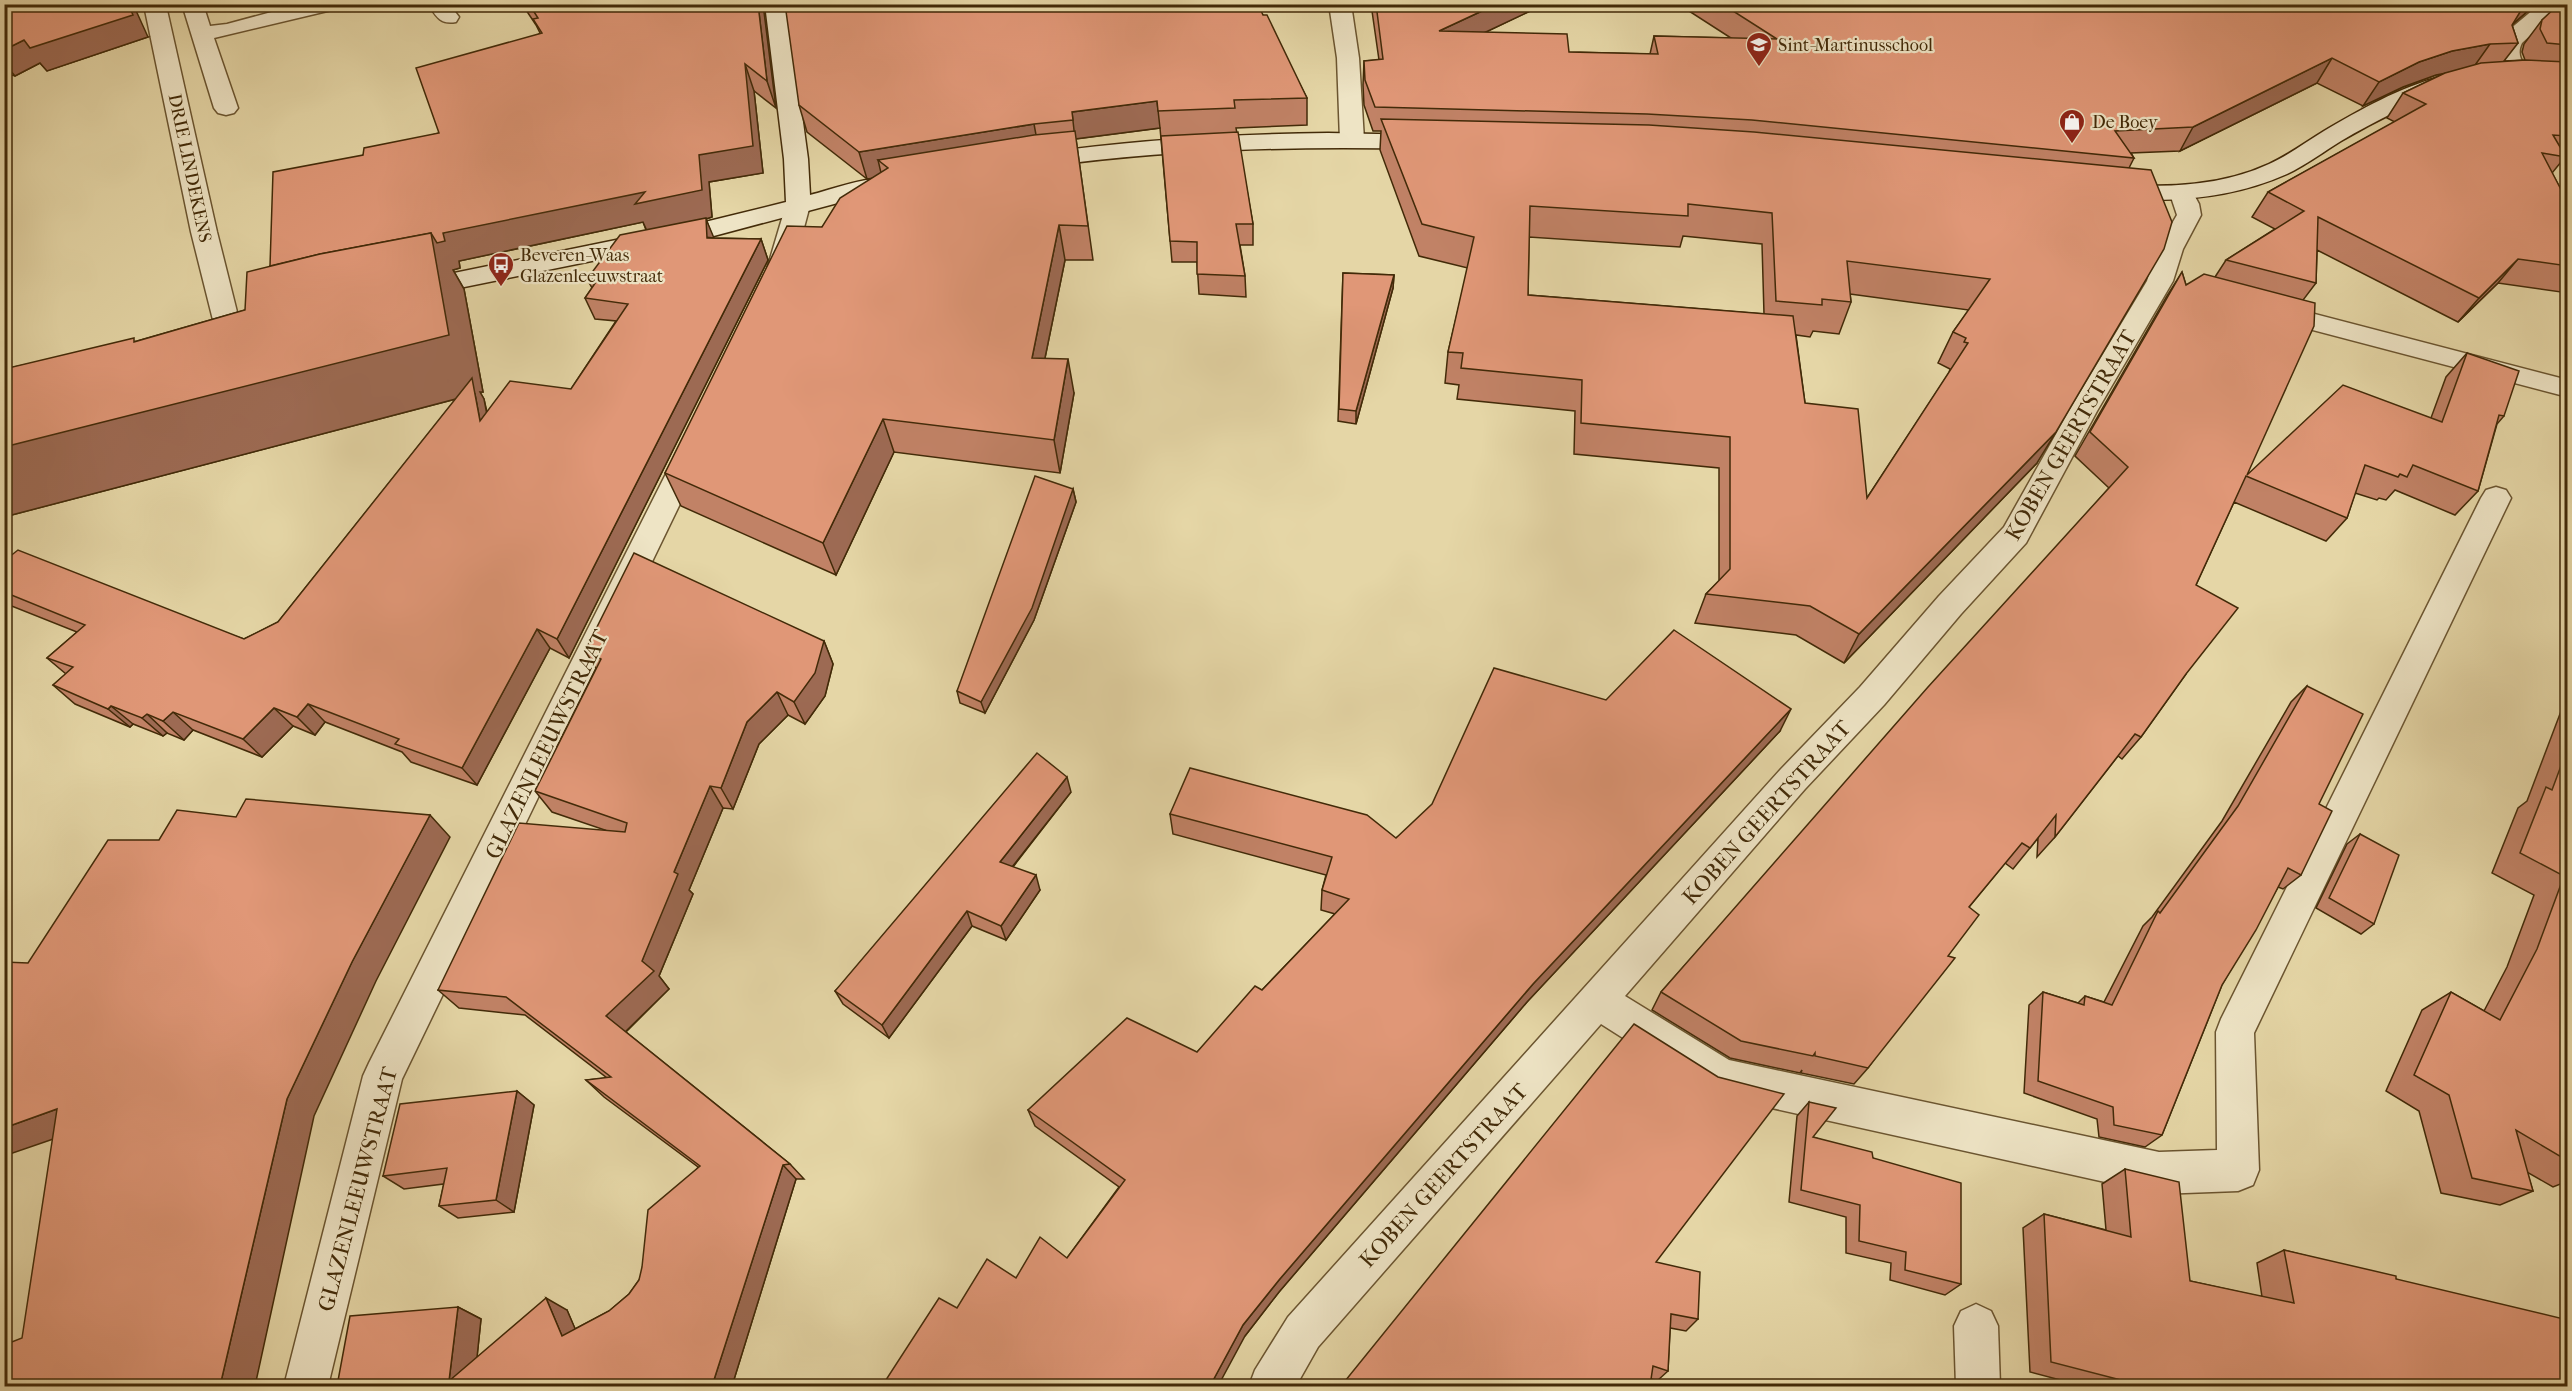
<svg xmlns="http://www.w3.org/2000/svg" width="2572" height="1391" viewBox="0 0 2572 1391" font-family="'IM FELL French Canon',serif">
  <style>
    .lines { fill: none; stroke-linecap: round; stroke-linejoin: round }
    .lane-casing { stroke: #6b5530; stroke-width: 3 }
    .street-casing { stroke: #6b5530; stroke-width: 3 }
    .secondary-casing { stroke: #422a08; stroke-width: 3 }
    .lane { fill: #eee4c5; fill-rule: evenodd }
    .street { fill: #eee4c5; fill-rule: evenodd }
    .secondary { fill: #eee4c5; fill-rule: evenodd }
    .wall { fill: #c18266; stroke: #422a08; stroke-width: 1.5; fill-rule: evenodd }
    .shaded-wall { fill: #9d6a53; stroke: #422a08; stroke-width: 1.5 }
    .building { fill: #e09777; stroke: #422a08; stroke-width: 1.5; fill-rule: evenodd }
    .labels { text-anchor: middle; stroke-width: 4.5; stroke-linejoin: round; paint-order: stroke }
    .far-poi-label { font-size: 18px; fill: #422a08; stroke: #eee4c5; text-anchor: start }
    .far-street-label { font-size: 18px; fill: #422a08; stroke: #eee4c5 }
    .street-label { font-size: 22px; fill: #422a08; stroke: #eee4c5 }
  </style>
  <rect width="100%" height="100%" fill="#e5d6a6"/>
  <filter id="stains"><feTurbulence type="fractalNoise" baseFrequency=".00333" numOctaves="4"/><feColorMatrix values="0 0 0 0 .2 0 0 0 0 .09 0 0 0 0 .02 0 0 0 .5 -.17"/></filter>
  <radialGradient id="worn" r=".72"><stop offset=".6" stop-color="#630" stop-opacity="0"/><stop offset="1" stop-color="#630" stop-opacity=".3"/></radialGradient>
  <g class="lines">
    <defs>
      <polygon id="lane" points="2276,304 2568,380 2568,397 2267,318 2264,312 2267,306"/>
      <g id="street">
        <polygon points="149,4 170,4 167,10 217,232 242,332 238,338 229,341 220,338 216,332 191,232 145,10"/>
        <polygon points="182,4 203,4 210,26 227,24 301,4 338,4 336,9 214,38 238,108 234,113 226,115 218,113 214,108"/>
        <path d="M428,4H449L459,17L456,22C440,25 436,16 428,4Z"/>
        <polygon points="1329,4 1351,4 1359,58 1364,140 1360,145 1352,147 1344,145 1340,140 1337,58"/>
        <path d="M2540,4H2564L2522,43C2515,57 2525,65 2532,76L2529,81L2521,83L2513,81L2499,61L2497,49L2509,30Z"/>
        <polygon points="2182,187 2191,189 2199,204 2201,215 2183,249 2173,281 2097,411 2026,543 1961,614 1884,705 1805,789 1625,996 1729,1060 2159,1152 2217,1150 2216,1032 2221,1019 2481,498 2486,490 2496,487 2506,490 2511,498 2254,1033 2259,1170 2253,1185 2238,1191 2159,1194 1722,1097 1708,1092 1601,1024 1318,1347 1296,1386 1249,1386 1255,1370 1288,1317 1781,769 1860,687 1939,596 2004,527 2069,411 2147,281 2157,249 2177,215 2170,194 2173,189"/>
        <polygon points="798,198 807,200 810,205 793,269 789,275 780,277 771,275 767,269 786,205 789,200"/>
        <polygon points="692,440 702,443 706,450 402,1079 328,1386 284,1386 363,1076 369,1063 678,450 682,443"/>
        <polygon points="1976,1304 1991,1311 1998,1326 2000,1386 1956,1386 1954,1326 1961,1311"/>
      </g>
      <g id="secondary">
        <path d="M765,4H787L808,159L810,195C837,188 873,173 901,180L904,185L901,190L864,196L710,237L415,297L406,295L402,289L406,283L415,281L709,221L786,202L784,159Z"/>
        <path d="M2440,77L2448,79L2451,84L2448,89C2411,103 2375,121 2341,141C2323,152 2306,165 2287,174C2233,198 2175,203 2117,198L2108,196L2105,191L2108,186L2117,184C2169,188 2221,186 2269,164C2289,155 2306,142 2324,131C2360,110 2400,87 2440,77Z"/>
        <path d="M1328,133L1426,135L1434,137L1438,142L1434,147L1426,149C1295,146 1165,149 1035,168L1027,166L1023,161L1027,156L1035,154C1133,140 1230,134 1328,133Z"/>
      </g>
    </defs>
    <!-- lane casing -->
    <use href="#lane" class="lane-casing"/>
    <!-- street casing -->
    <use href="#street" class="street-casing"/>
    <!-- secondary casing -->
    <use href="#secondary" class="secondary-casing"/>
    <!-- lane -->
    <use href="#lane" class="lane"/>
    <!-- street -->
    <use href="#street" class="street"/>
    <!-- secondary -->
    <use href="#secondary" class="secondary"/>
  </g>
  <!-- wall -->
  <g class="wall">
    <polygon points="4,4 148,37 47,71 40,63 15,76 4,73"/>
    <path d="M522,4H763L776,108L754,91L763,173L709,182L712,217L706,219L713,238L761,239L768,260L569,658L550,648L477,785L411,762L402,752L325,722L315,735L293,726L262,757L193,730L184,740L167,733L163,736L133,724L130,727L75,704L53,685L66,674L47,658L77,632L4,603V561L244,639L278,622L456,399L4,517V369L137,341L245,310L270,266L363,155L439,133L540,33L536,25ZM643,222L646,230L587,279L592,288L585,298L595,319L616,321L571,389L487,412L484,399L480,392H483L464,289L453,270L460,268L459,261Z"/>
    <path d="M1371,4H1545L1486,32L1569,52L1650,54L1654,36L1731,38L1678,4H2536L2512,25L2518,43L2504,61L2525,60L2522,52L2524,44L2542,20L2568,4V162H2561L2552,173L2568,203V293L2498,283L2458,322L2317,250L2316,283L2303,300L2247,475L2431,418L2446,377L2467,353L2504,416L2497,424L2478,491L2455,515L2395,490L2386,500L2379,498L2377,500L2355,493L2347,518L2326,541L2234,502L2196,585L2186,674L2141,737L2122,759L2118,756L2055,837L2037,857L2038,838L2013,869L2005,863L1969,907L1948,956L1868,1068L1854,1084L1801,1073L1802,1070L1800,1073L1730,1058L1652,1010L1661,992L2109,488L2075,456L2167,296L2182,272L2186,285L2215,277L2226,260L2275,229L2252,217L2268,192L2395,122L2387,118L2403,93L2445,73L2436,75L2403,87L2363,106L2317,83L2180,151L2131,153L2134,158L2129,168L2037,463L1844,663L1796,635L1695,623L1706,594L1719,581V468L1574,454L1575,411L1457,399L1459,385L1445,383L1448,352L1468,268L1419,256L1380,150L1381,131H1373L1364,105L1363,85L1364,61L1379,60ZM1683,236L1762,244L1764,314L1528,295L1529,237L1680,247ZM1850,294L1969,310L1953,332L1938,363L1950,369L1949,373L1867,498L1805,403L1796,335L1810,337L1813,331L1839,334L1851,302Z"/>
    <polygon points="1263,15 1307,98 1307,125 1236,128 1253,224 1253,245 1240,245 1245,276 1246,297 1199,294 1197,262 1172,262 1160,128 1076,139 1093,260 1065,260 1045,358 1074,393 1060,473 894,452 836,575 681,506 665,473 822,227 871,178 867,179 807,132 799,105"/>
    <polygon points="1343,273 1394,275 1393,288 1356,424 1338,421"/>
    <polygon points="1073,489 1076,502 1034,620 985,713 960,703 957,691"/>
    <polygon points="824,641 833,664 825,696 805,724 788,715 759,744 733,809 723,808 689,890 693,894 659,976 669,989 626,1032 790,1164 804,1179 796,1179 732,1386 337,1386 458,1307 481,1319 477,1357 567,1310 575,1329 609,1311 629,1294 639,1280 698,1167 604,1097 586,1080 607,1078 525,1015 459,1008 438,990 605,830 552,812 535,791 596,668 585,651"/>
    <polygon points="2307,686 2319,804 2301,875 2283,889 2278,887 2222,985 2162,1135 2145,1147 2099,1137 2097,1119 2024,1093 2029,1005 2043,992 2078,1003 2085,996 2104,1002 2143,926 2152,917 2222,821 2291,702"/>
    <polygon points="2568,697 2568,1181 2553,1187 2527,1172 2533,1191 2500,1205 2441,1193 2419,1111 2386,1091 2422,1010 2451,992 2484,1011 2507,967 2534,895 2492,873 2518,808 2527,801 2566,698"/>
    <polygon points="1606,700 1780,731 1527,1002 1279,1292 1245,1336 957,1308 1016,1278 1067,1258 1119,1187 1035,1126 1028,1110 1197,1052 1262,990 1335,914 1321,910 1322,890 1326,875 1173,834 1170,814 1396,838"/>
    <polygon points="1071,792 1013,867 1040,890 1006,940 972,926 889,1038 843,1004 835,991"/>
    <polygon points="2360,834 2374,924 2361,934 2316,908 2347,844"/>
    <polygon points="517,1091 534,1105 514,1212 458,1218 439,1206 444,1184 404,1189 383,1176"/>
    <polygon points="1809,1102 1813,1137 1873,1158 1961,1284 1945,1295 1890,1280 1891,1263 1846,1253 1846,1217 1789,1202 1797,1116"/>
    <polygon points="2125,1169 2190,1281 2262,1297 2257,1263 2284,1250 2396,1279 2568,1386 2083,1386 2030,1372 2023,1228 2044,1214 2106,1230 2102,1184"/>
    <polygon points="1656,1262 1698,1319 1686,1331 1670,1328 1668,1371 1657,1381 1651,1379"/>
  </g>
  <!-- shaded-wall -->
  <g class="shaded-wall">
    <polygon points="128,4 133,4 148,37 47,71 40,63 15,76 4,63 4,50 24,40"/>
    <polygon points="758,4 763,4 776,108 767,81"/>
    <polygon points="1497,4 1545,4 1437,55 1439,31"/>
    <polygon points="2525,4 2536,4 2508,28"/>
    <polygon points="2490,44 2473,68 2436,75 2403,87 2363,106 2379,82 2419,62 2452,51"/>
    <polygon points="2332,58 2317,83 2180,151 2193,127"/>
    <polygon points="745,64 754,91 763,173 709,182 712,217 706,219 714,238 647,231 643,222 459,261 460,268 453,270 464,289 483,392 480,392 484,399 492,441 480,421 475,394 4,517 4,447 431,233 443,233 699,155"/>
    <polygon points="1157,101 1160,128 1075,139 1072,112"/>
    <polygon points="1034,124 1039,151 878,160 882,177 867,179 859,152"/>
    <polygon points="1059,225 1065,260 1038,392 1032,358"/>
    <polygon points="761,239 768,260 569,658 557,639"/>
    <polygon points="2518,259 2498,283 2458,322 2479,298"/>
    <polygon points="1394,275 1393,288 1356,424 1356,411"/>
    <polygon points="1068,359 1074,393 1060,473 1054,440"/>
    <polygon points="883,419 894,452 836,575 823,543"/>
    <polygon points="2056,432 2037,463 1844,663 1859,634"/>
    <polygon points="1073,489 1076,502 1034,620 985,713 981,702"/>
    <polygon points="537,629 550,648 477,785 462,768"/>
    <polygon points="824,641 833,664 825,696 805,724 794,702"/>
    <polygon points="777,692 788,715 759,744 733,809 721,788 747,722"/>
    <polygon points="308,704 325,722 315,735 297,717"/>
    <polygon points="111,706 133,724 130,727 108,709"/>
    <polygon points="274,708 293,726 262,757 243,739"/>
    <polygon points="1791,709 1780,731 1527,1002 1279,1292 1245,1336 1218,1386 1210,1386 1243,1325 1279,1280 1533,984"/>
    <polygon points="173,712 193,730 184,740 163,721"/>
    <polygon points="147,714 167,733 163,736 142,718"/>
    <polygon points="1067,777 1071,792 1005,876 1000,862"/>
    <polygon points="710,786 723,808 689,890 693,894 659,976 669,989 623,1034 606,1016 642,961 674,872"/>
    <polygon points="430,815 450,837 376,981 314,1116 255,1386 220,1386 287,1099 352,962"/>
    <polygon points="1036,875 1040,890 1006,940 1001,926"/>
    <polygon points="967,911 972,926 889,1038 882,1025"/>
    <polygon points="517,1091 534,1105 514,1212 496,1200"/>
    <polygon points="57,1109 91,1126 4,1156 4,1128"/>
    <polygon points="783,1165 796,1179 732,1386 712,1386"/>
    <polygon points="546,1298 567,1310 583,1347 562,1336"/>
    <polygon points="458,1307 481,1319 474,1386 449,1381"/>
  </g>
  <!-- building -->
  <g class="building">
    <polygon points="4,4 128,4 133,15 30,48 24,40 4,50"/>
    <polygon points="529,4 758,4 767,81 745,64 753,146 699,155 702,190 635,204 645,192 443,233 445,241 437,243 431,233 320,254 270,266 273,172 363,155 364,148 439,133 416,68 542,33 533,19 538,18"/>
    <polygon points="785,4 1258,4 1263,15 1267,15 1307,98 1234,100 1235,108 1158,111 1157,101 1072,112 1073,120 1034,124 859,152 799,105"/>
    <polygon points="1376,4 1497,4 1439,31 1567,34 1569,52 1658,54 1654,36 1777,39 1722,4 2525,4 2512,25 2518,43 2490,44 2452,51 2419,62 2379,82 2332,58 2193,127 2115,131 2134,158 1752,120 1647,114 1375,107 1365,80 1364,61 1383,59"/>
    <polygon points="2559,4 2568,4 2568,45 2547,43 2540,29 2542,20"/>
    <polygon points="2526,60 2568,62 2568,136 2553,135 2566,157 2542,153 2568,203 2568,266 2518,259 2479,298 2318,217 2316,283 2226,260 2304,211 2268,192 2426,104 2403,93 2445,73 2481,63"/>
    <path d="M1381,119L1649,125L1754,132L2151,170L2172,222L2164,249L2056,432L1859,634L1810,606L1706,594L1730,569V437L1581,423L1582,380L1461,368L1463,353L1448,352L1474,237L1422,224ZM1688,204L1772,213L1776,301L1822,305V299L1851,302L1847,261L1990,279L1953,332L1966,338L1964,342L1968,343L1867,498L1858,409L1805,403L1793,316L1528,295L1530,206L1688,216Z"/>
    <polygon points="1075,131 1088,226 1059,225 1032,358 1068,359 1054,440 883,419 823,543 665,473 787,226 822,227 840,198 888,168 878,160 1034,135"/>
    <polygon points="1238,132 1253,224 1236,224 1245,276 1197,274 1197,242 1170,241 1161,136"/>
    <polygon points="706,218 707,238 761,239 557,639 537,629 462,768 395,744 399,739 308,704 297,717 274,708 243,739 173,712 163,721 147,714 142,718 111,706 108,709 53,685 73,667 47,658 85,625 4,592 4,561 18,550 244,639 278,622 472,378 480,421 510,381 571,389 628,304 585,298 598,279 587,279 620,235"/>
    <polygon points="431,233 449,335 4,447 4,369 134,338 134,342 245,310 247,272 320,254"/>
    <polygon points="2182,272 2186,285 2204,274 2315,303 2314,326 2247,475 2343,385 2442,422 2467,353 2519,371 2504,416 2499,415 2478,491 2413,465 2407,477 2400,474 2398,477 2365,465 2347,518 2246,476 2196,585 2238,608 2186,674 2141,737 2135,734 2055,837 2056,815 2030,848 2022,843 1969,907 1979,915 1948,956 1955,958 1868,1068 1815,1056 1815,1053 1813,1056 1741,1041 1661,992 1928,687 2128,467 2090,432"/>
    <polygon points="1343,273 1394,275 1356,411 1339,409"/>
    <polygon points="1035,476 1073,489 1032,608 981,702 957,691"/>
    <polygon points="634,553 824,641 815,673 794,702 777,692 747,722 721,788 710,786 674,872 678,874 642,961 654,971 606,1016 790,1164 783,1165 712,1386 337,1386 350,1316 458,1307 449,1381 546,1298 562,1336 609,1311 629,1294 639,1280 642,1267 648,1210 700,1166 586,1080 611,1077 506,997 438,990 519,823 625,832 627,823 535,791 601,659 585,651"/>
    <polygon points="1674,630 1791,709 1533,984 1279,1280 1243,1325 1210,1386 882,1386 939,1298 957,1308 987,1259 1016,1278 1040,1237 1067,1258 1125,1180 1028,1110 1127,1018 1197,1052 1255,986 1262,990 1349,899 1322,890 1332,857 1170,814 1190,768 1367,815 1396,838 1432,804 1494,668 1606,700"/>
    <polygon points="2307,686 2363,714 2319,804 2332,811 2301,875 2288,868 2256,930 2222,985 2162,1135 2114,1125 2113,1107 2038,1081 2043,992 2084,1005 2085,996 2112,1005 2158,911 2160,913 2238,806"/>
    <polygon points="2568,747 2568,1161 2516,1130 2533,1191 2472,1178 2449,1095 2414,1075 2451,992 2500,1020 2537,949 2564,876 2520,853 2546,787 2552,790"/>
    <polygon points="1037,753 1067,777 1000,862 1036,875 1001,926 967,911 882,1025 835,991"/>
    <polygon points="246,799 430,815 352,962 287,1099 220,1386 4,1386 4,1345 22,1338 57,1109 4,1128 4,962 28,963 108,840 159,840 177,810 236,817"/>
    <polygon points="2360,834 2399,855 2374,924 2329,898"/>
    <polygon points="1634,1024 1718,1077 1784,1094 1656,1262 1700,1272 1698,1319 1671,1314 1668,1371 1653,1366 1650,1386 1341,1386"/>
    <polygon points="517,1091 496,1200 439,1206 447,1168 383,1176 400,1104"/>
    <polygon points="1809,1102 1836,1108 1813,1137 1872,1152 1873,1158 1961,1183 1961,1284 1905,1270 1906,1252 1859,1241 1860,1205 1801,1190"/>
    <polygon points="2125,1169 2179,1182 2190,1281 2294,1303 2284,1250 2396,1276 2396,1279 2568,1320 2568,1386 2144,1386 2051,1362 2044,1214 2131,1237"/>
  </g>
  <!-- icons -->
  <defs>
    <symbol id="school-pin" viewBox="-11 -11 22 30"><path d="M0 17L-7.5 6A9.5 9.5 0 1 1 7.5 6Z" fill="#8f2418" stroke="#eee4c5"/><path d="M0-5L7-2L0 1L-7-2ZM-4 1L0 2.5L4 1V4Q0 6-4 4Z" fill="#fff"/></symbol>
    <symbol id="shop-pin" viewBox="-11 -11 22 30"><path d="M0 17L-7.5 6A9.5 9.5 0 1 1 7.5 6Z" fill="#8f2418" stroke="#eee4c5"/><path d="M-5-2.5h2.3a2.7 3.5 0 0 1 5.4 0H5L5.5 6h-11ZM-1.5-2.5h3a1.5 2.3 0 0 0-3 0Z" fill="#fff"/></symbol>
    <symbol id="bus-pin" viewBox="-11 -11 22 30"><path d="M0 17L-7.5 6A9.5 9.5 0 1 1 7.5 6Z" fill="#8f2418" stroke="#eee4c5"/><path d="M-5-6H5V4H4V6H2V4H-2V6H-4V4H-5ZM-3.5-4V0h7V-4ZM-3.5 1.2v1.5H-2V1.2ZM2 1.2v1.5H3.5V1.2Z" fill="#fff"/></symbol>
  </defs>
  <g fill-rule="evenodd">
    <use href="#school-pin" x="1744" y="30" width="30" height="40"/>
    <use href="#shop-pin" x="2057" y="107" width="30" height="40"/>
    <use href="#bus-pin" x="486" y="250" width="30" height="40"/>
  </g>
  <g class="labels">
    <!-- far-poi labels -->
    <g class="far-poi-label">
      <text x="1778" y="51">Sint-Martinusschool</text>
      <text x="2092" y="128">De Boey</text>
      <text x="520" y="261">Beveren-Waas<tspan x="520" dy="21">Glazenleeuwstraat</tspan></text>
    </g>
    <!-- far-street labels -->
    <g class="far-street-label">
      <text transform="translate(190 168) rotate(78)" y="6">DRIE LINDEKENS</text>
    </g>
    <!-- street labels -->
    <g class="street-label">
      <text transform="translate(2070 435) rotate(-60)" y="8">KOBEN GEERTSTRAAT</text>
      <text transform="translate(546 744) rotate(-64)" y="8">GLAZENLEEUWSTRAAT</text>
      <text transform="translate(1766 812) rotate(-48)" y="8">KOBEN GEERTSTRAAT</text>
      <text transform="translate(1443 1175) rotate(-48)" y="8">KOBEN GEERTSTRAAT</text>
      <text transform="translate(357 1189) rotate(-75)" y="8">GLAZENLEEUWSTRAAT</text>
    </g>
  </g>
  <!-- margin -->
  <rect width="2572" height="1391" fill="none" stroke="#e5d6a6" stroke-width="24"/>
  <rect x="6" y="6" width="2560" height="1379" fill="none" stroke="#422a08" stroke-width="3"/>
  <rect x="12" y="12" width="2548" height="1367" fill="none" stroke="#422a08" stroke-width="1.5"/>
  <rect width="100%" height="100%" filter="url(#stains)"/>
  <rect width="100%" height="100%" fill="url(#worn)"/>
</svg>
